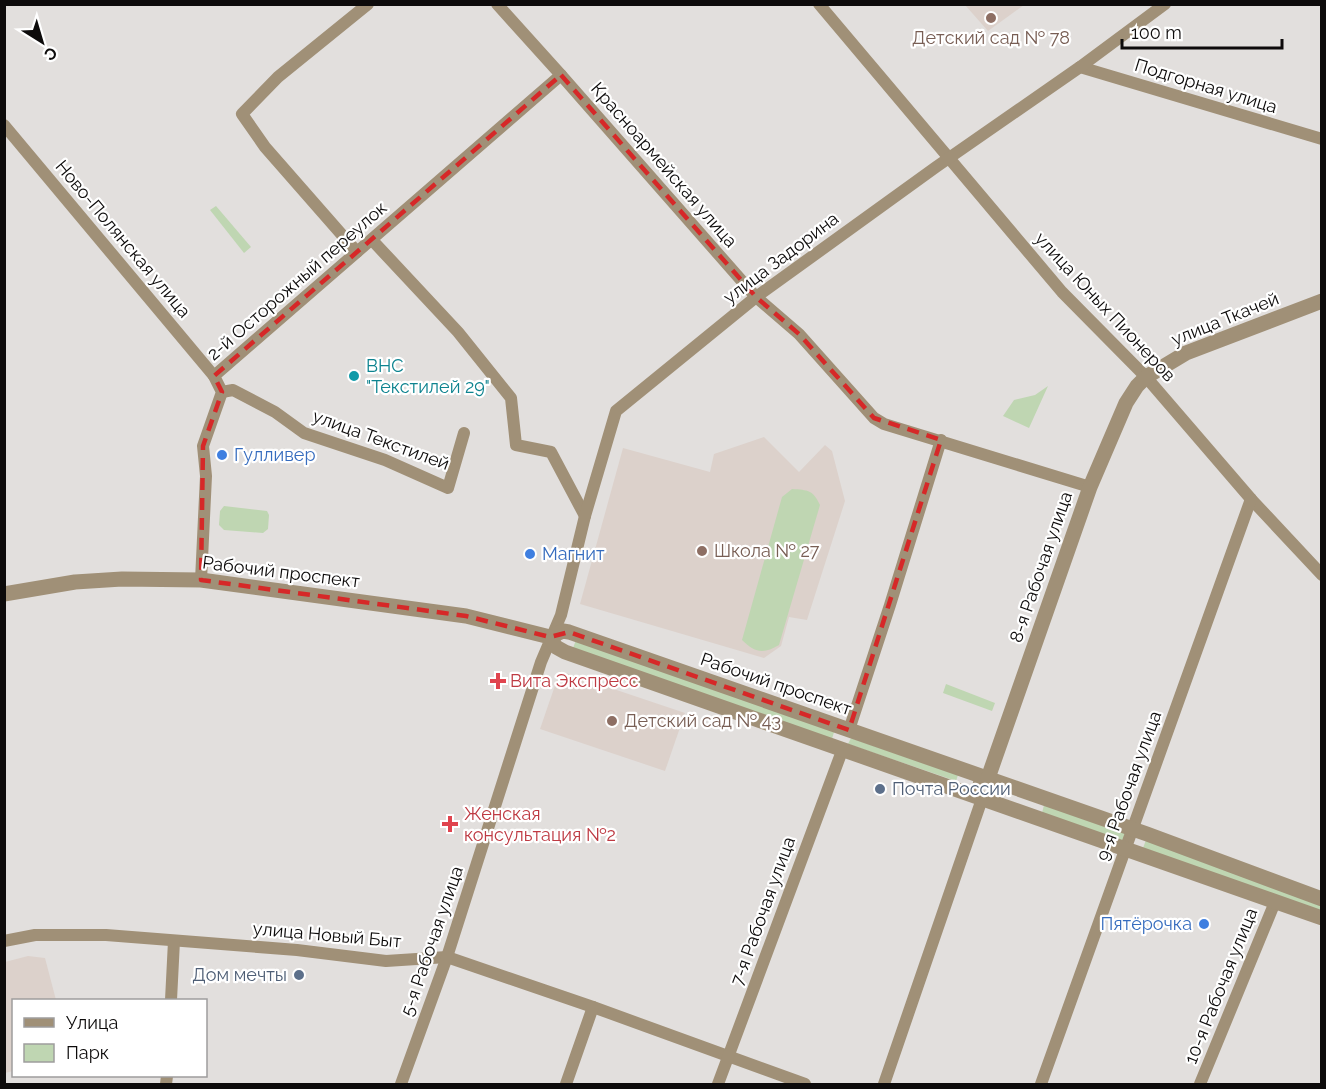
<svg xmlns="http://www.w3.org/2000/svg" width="1326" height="1089" viewBox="0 0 1326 1089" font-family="Raleway,sans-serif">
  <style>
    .built { fill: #dcd1cb }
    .green { fill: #bfd6b2 }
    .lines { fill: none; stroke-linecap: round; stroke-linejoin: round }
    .minor { stroke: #a09077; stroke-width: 12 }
    .tertiary { stroke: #a09077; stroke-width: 15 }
    .marked { fill: none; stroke: #d62828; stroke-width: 4.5; stroke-dasharray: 12 8; stroke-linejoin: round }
    .education-dot { fill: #8d6e63; stroke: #fff; stroke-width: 2 }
    .culture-dot { fill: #0f9aa8; stroke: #fff; stroke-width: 2 }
    .shop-dot { fill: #3f7fe0; stroke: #fff; stroke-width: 2 }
    .health-dot { fill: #e0444e; stroke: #fff; stroke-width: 2 }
    .service-dot { fill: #5c6f8a; stroke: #fff; stroke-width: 2 }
    .labels { text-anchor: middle; stroke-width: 4.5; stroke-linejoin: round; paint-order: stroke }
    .education-label { font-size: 18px; fill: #785e54; stroke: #fff; text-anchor: start }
    .street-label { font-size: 18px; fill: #0d0b0b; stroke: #fff }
    .culture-label { font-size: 18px; fill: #0d838f; stroke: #fff; text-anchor: start }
    .shop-label { font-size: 18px; fill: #366cbe; stroke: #fff; text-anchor: start }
    .health-label { font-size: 18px; fill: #be3a42; stroke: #fff; text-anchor: start }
    .service-label { font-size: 18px; fill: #4e5e75; stroke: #fff; text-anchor: start }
  </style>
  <rect width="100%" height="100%" fill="#e2dfdd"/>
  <!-- built -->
  <g class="built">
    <polygon points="965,5 1024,5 988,31"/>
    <polygon points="764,437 799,472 825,445 832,451 845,501 807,620 789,617 781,646 764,658 580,604 623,448 710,472 714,454"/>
    <polygon points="560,671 685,713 665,771 540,729"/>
    <polygon points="28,956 45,958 56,1000 14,1000 13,1071 5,1073 5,962"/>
  </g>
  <!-- green -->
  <g class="green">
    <polygon points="216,206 251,247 244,253 210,210"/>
    <polygon points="1048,386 1029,428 1003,416 1014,400 1035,395"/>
    <path d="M792,489C808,490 813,490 820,505L779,645C764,654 755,653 742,640L782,497Z"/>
    <polygon points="224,506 267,511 269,515 268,529 263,533 224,530 219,525 220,511"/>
    <polygon points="576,640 834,732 832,739 573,648"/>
    <polygon points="946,684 995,703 992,711 943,693"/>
    <polygon points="851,738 958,775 956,781 848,744"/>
    <polygon points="1044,805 1126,834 1123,841 1042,813"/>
    <polygon points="1146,840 1321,903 1321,911 1143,848"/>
  </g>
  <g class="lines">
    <!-- minor -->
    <g class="minor">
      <polyline points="497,4 561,75 756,297 799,334 874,418 884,424 1090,487"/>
      <polyline points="819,4 1062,292 1146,377 1251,499 1322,575"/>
      <polyline points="1080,67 1322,139"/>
      <polyline points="4,125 214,376"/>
      <polyline points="372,240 458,332 511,398 516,445 551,452 585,516"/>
      <polyline points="357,252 265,147 242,114 278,77 368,4"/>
      <polyline points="222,392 233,390 275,412 304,433 385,460 448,488 464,433"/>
      <polyline points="201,580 206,476 203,446 222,392 214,376 561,75"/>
      <polyline points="849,730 890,605 941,440"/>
      <polyline points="4,941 35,935 106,935 297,950 386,961 447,957 593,1007 805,1084"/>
      <polyline points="171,1000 174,941"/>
      <polyline points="166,1084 167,1076"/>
      <polyline points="401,1084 447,957 541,662 561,615 585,516 616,411 756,297 936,167 1080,67 1165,4"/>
      <polyline points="566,1084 593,1007"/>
      <polyline points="718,1084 842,751"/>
      <polyline points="884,1084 982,799 977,790 979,783 988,778"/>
      <polyline points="1041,1084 1251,499"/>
      <polyline points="1200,1084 1275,902"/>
    </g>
    <!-- tertiary -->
    <g class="tertiary">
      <polyline points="4,594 75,582 122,579 201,580 466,616 550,637 563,631 569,632 1147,834 1322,899"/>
      <polyline points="550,637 556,647 565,652 1322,918"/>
      <polyline points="988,778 1090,487 1126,403 1137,386 1146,377 1186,353 1322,301"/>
    </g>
  </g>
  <!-- marked area -->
  <path class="marked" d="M561,75L756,297L799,334L874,418L941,440L849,730L569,632L550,637L466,616L201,580L203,446L222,392L214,376Z"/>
  <!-- markers -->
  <g class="education-dot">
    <circle cx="991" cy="18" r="6"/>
    <circle cx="702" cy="551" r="6"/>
    <circle cx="612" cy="721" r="6"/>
  </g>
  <circle class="culture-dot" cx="354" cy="376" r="6"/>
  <g class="shop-dot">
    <circle cx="222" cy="455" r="6"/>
    <circle cx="530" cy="554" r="6"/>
    <circle cx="1204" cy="924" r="6"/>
  </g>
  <g class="health-dot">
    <path d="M495 672h6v6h6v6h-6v6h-6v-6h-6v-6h6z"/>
    <path d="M447 815h6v6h6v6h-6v6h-6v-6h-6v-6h6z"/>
  </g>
  <g class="service-dot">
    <circle cx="880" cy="789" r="6"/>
    <circle cx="299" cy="975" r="6"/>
  </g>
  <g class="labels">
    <!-- education labels -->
    <g class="education-label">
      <text x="991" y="44" text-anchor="middle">Детский сад № 78</text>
      <text x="714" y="557">Школа № 27</text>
      <text x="624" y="727">Детский сад № 43</text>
    </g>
    <!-- street labels -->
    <g class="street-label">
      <text transform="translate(1206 86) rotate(17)" y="6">Подгорная улица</text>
      <text transform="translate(664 165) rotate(49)" y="6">Красноармейская улица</text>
      <text transform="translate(123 239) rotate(50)" y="6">Ново-Полянская улица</text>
      <text transform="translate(781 258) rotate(-37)" y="6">улица Задорина</text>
      <text transform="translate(297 281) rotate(-41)" y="6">2-й Осторожный переулок</text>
      <text transform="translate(1105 307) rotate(47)" y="6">улица Юных Пионеров</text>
      <text transform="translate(1225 319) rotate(-22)" y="6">улица Ткачей</text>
      <text transform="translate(381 440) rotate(20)" y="6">улица Текстилей</text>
      <text transform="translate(1041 567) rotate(-71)" y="6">8-я Рабочая улица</text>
      <text transform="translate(281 572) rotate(7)" y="6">Рабочий проспект</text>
      <text transform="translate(776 684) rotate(19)" y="6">Рабочий проспект</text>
      <text transform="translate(1129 786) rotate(-70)" y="6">9-я Рабочая улица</text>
      <text transform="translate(763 911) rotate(-70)" y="6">7-я Рабочая улица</text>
      <text transform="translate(327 935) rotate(5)" y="6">улица Новый Быт</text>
      <text transform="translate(432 941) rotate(-71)" y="6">5-я Рабочая улица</text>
      <text transform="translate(1221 986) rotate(-68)" y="6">10-я Рабочая улица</text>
    </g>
    <!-- culture labels -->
    <g class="culture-label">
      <text x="366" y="372">ВНС<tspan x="366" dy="21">"Текстилей 29"</tspan></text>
    </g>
    <!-- shop labels -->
    <g class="shop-label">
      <text x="234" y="461">Гулливер</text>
      <text x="542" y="560">Магнит</text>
      <text x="1192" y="930" text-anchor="end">Пятёрочка</text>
    </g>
    <!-- health labels -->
    <g class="health-label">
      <text x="510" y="687">Вита Экспресс</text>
      <text x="464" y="820">Женская<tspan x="464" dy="21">консультация №2</tspan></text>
    </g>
    <!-- service labels -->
    <g class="service-label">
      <text x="892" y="795">Почта России</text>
      <text x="287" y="981" text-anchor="end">Дом мечты</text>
    </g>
  </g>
  <!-- border -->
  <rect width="1326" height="1089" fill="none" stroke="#0d0b0b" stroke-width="12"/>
  <!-- legend -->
  <rect x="12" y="999" width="195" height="78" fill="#ffffff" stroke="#9e9d9d" stroke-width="1.5"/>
  <rect x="24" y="1018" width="30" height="9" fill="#a09077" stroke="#9e9d9d" stroke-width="1.5"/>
  <text x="66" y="1029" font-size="18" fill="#0d0b0b">Улица</text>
  <rect x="24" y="1044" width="30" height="18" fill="#bfd6b2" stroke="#9e9d9d" stroke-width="1.5"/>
  <text x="66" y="1059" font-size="18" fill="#0d0b0b">Парк</text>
  <!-- north arrow -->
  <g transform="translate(42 42) rotate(143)" stroke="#ffffff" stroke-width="4.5" paint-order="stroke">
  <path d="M0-4.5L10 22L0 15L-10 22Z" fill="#0d0b0b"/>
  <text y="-9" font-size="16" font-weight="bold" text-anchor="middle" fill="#0d0b0b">С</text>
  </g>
  <!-- scale -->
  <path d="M1122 39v9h160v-9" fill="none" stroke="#0d0b0b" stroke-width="3"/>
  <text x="1131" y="39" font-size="18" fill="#0d0b0b" stroke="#ffffff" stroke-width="4.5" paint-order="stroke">100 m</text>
</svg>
